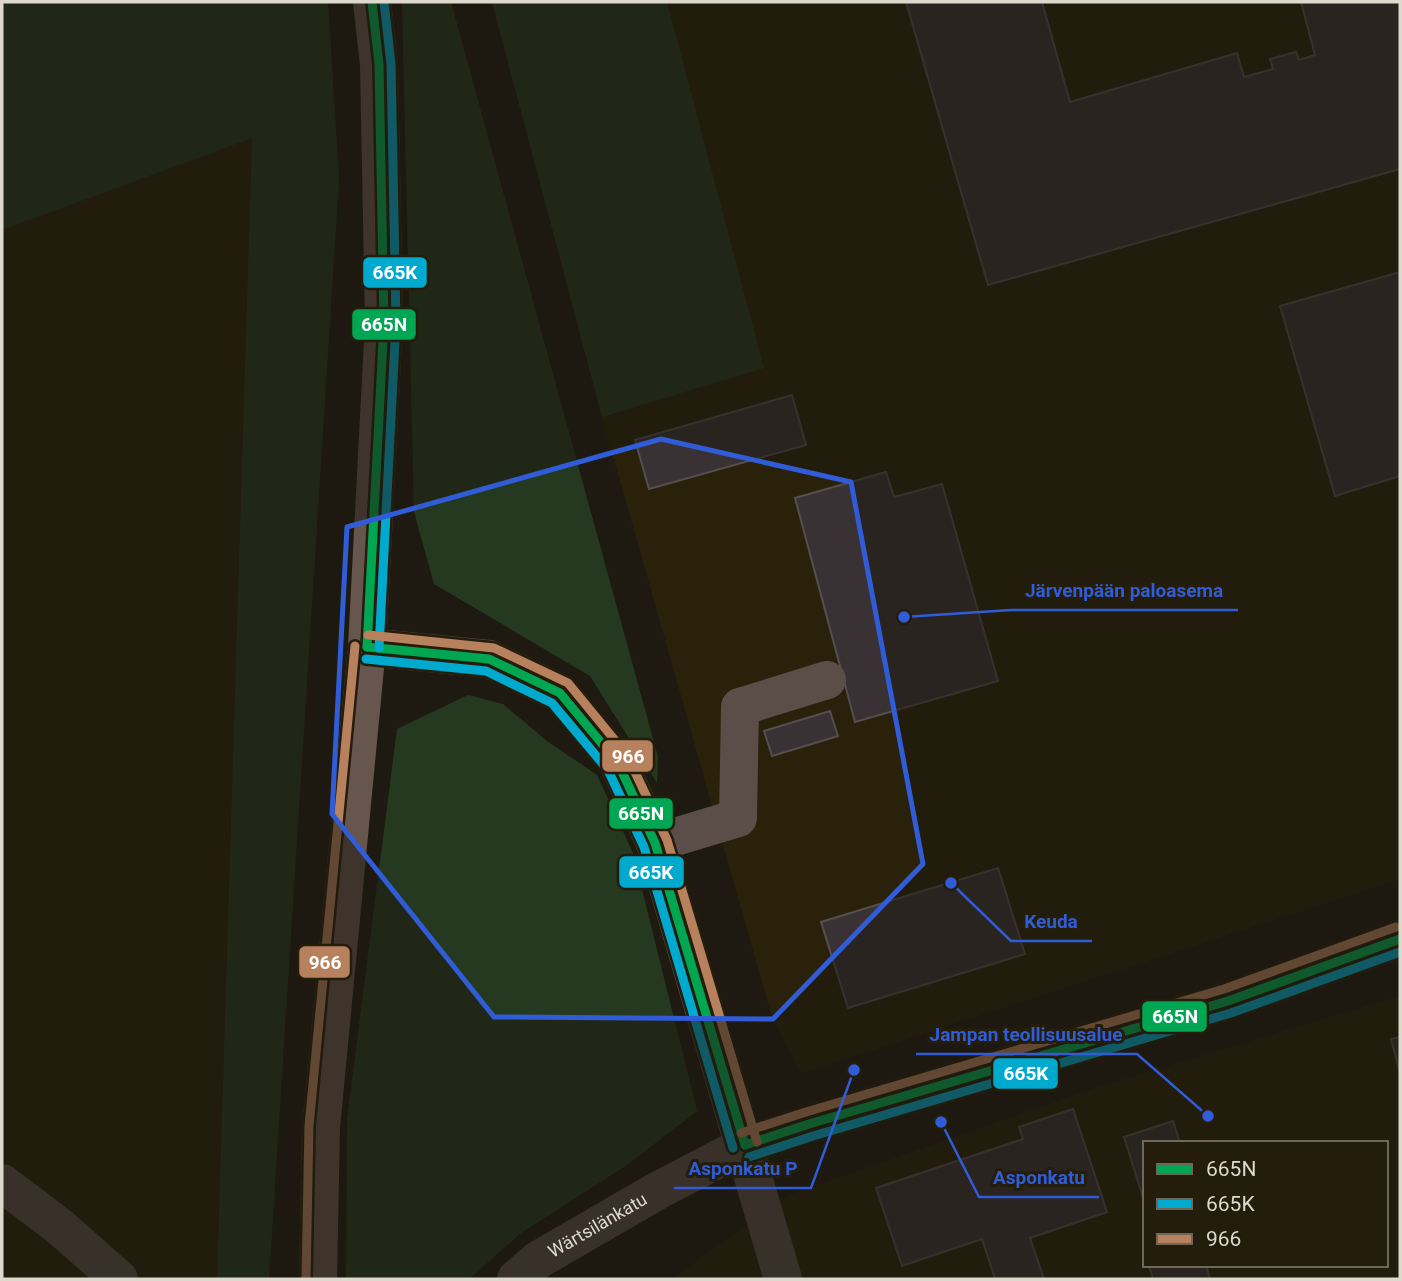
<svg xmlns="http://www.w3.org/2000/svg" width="1402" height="1281" viewBox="0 0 1402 1281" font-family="Roboto,sans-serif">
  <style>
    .built { fill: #29210a; fill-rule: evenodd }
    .green { fill: #253920 }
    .building { fill: #3a3134; stroke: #544f4e; stroke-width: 2 }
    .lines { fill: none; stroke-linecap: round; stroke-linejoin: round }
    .minor { stroke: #5b4d48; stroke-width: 38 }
    .major { stroke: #67564e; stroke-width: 38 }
    .bus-1-casing { stroke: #241d0b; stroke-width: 14 }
    .bus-2-casing { stroke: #241d0b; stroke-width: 14 }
    .bus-3-casing { stroke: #241d0b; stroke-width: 14 }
    .bus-1 { stroke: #00a651; stroke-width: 9 }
    .bus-2 { stroke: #00a9ce; stroke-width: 9 }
    .bus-3 { stroke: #b6815c; stroke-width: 9 }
    .marked { fill: none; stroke: #305cd7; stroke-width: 5; stroke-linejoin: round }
    .labels { text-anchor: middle; stroke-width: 6; stroke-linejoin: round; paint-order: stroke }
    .street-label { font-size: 18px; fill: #ddd9cd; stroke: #241d0b }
    .leader { fill: none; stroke: #305cd7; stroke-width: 2.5 }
    .callout-dot { fill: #305cd7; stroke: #241d0b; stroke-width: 2.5 }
    .callout-label { font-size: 19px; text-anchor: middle; font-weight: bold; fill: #305cd7; stroke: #241d0b; stroke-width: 6; stroke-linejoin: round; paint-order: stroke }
    .line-badge { stroke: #241d0b; stroke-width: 2.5 }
    .badge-label { font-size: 19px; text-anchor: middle; font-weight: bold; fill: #fff }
  </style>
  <rect width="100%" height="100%" fill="#1e1a11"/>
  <!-- built -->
  <g class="built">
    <polygon points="667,2 1400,2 1400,879 802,1073 773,1021 602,417 764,368"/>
    <polygon points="252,137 217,1279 2,1279 2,230"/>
    <path d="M1400,996V1279H672L787,1196L1092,1089ZM1145,1143H1386V1265H1145Z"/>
  </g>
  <!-- green -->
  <g class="green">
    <polygon points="2,2 328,2 339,179 269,1279 217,1279 252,138 2,230"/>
    <polygon points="402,2 451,2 658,757 657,783 590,676 434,584 414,512"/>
    <polygon points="492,2 667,2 764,368 602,417"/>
    <polygon points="468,695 503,704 547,741 597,775 633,853 697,1111 627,1165 521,1233 469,1279 346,1279 347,1119 397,729"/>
  </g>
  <!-- building -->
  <g class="building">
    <polygon points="906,2 1042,2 1070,102 1237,53 1244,77 1273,69 1270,59 1296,52 1299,60 1315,55 1301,2 1400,2 1400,169 988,285"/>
    <polygon points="1400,272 1400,476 1335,496 1280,306"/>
    <polygon points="792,395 806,445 649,489 635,440"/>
    <polygon points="886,472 894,497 942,484 998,681 855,722 795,498"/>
    <polygon points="830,711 838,736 772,756 764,731"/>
    <polygon points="998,868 1025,954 848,1008 821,922"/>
    <polygon points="1400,1037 1400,1073 1391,1039"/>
    <polygon points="1073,1109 1107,1212 1030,1238 1044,1279 995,1279 982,1239 902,1266 876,1188 1023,1139 1019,1127"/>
    <polygon points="1173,1121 1180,1143 1145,1143 1145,1204 1124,1137"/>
    <polygon points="1149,1265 1206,1265 1210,1279 1153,1279"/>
  </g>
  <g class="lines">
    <!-- minor -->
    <g class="minor">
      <polyline points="367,647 489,659 560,693 618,763 655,843 783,1279"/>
      <polyline points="655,843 738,818 740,707 827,680"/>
      <polyline points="2,1183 60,1227 119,1279"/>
      <path id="s1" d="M516,1279L538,1260L657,1191L745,1145L809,1124L1228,1001L1400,939"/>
    </g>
    <!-- major -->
    <polyline class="major" points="318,1279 321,1127 367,647 384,322 379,64 372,2"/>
    <defs>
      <g id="bus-1">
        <polyline points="367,647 489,659 560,693 618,763 655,843 745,1145"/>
        <polyline points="367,647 384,322 379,64 372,2"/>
        <polyline points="745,1145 809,1124 1228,1001 1400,939"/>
      </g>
      <g id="bus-2">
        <polyline points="379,648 396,322 391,64 384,2"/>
        <polyline points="366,659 486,671 552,703 608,770 644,847 733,1148"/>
        <polyline points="749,1157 813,1136 1231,1013 1400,952"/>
      </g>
      <g id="bus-3">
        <polyline points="368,635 494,648 568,683 627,755 667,840 757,1142"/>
        <polyline points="741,1133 806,1112 1224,989 1396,927"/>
        <polyline points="306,1279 309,1126 355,646"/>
      </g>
    </defs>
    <!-- bus-1 casing -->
    <use href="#bus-1" class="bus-1-casing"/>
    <!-- bus-2 casing -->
    <use href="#bus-2" class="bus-2-casing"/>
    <!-- bus-3 casing -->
    <use href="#bus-3" class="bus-3-casing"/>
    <!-- bus-1 -->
    <use href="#bus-1" class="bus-1"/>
    <!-- bus-2 -->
    <use href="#bus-2" class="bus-2"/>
    <!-- bus-3 -->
    <use href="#bus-3" class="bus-3"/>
  </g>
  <!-- marked area -->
  <path d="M0 0H1402V1281H0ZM661,439L851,482L923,864L773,1019L494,1017L332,814L347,527Z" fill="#1e1a11" fill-opacity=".55" fill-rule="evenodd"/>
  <path class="marked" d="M661,439L851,482L923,864L773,1019L494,1017L332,814L347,527Z"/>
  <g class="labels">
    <!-- street labels -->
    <g class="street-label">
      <text dy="6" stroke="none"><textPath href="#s1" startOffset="98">Wärtsilänkatu</textPath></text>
    </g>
  </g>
  <!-- callouts -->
  <path class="leader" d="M904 617L1011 610H1238M951 883L1011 941H1092M1208 1116L1137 1054H916M854 1070L811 1188H674M941 1122L979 1197H1099"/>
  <g class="callout-dot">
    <circle cx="904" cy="617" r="7"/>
    <circle cx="951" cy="883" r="7"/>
    <circle cx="1208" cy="1116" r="7"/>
    <circle cx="854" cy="1070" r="7"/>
    <circle cx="941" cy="1122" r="7"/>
  </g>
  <g class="callout-label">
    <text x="1124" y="597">Järvenpään paloasema</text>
    <text x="1051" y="928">Keuda</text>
    <text x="1026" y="1041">Jampan teollisuusalue</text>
    <text x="743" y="1175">Asponkatu P</text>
    <text x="1039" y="1184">Asponkatu</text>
  </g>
  <g class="line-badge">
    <rect x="362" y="256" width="66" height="33" rx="7" fill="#00a9ce"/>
    <rect x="351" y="308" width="66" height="33" rx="7" fill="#00a651"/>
    <rect x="601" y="739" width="53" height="34" rx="7" fill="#b6815c"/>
    <rect x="608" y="797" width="66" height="33" rx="7" fill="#00a651"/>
    <rect x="618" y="855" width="67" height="34" rx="7" fill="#00a9ce"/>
    <rect x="298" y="945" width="53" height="34" rx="7" fill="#b6815c"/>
    <rect x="1141" y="1000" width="67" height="33" rx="7" fill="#00a651"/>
    <rect x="992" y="1057" width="67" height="33" rx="7" fill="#00a9ce"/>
  </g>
  <g class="badge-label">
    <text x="395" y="279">665K</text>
    <text x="384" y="331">665N</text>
    <text x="628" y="763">966</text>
    <text x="641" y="820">665N</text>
    <text x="651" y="879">665K</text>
    <text x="325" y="969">966</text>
    <text x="1175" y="1023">665N</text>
    <text x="1026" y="1080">665K</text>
  </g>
  <!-- border -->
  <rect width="1402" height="1281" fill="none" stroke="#ddd9cd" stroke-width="7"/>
  <!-- legend -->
  <rect x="1143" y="1141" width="245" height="126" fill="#241d0b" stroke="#6e6859" stroke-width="2"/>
  <rect x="1157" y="1164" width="35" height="10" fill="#00a651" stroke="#6e6859" stroke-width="2"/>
  <text x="1206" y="1176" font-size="21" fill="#ddd9cd">665N</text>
  <rect x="1157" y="1199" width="35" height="10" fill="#00a9ce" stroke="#6e6859" stroke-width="2"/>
  <text x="1206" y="1211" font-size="21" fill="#ddd9cd">665K</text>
  <rect x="1157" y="1234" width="35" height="10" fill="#b6815c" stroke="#6e6859" stroke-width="2"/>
  <text x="1206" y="1246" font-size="21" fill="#ddd9cd">966</text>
</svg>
